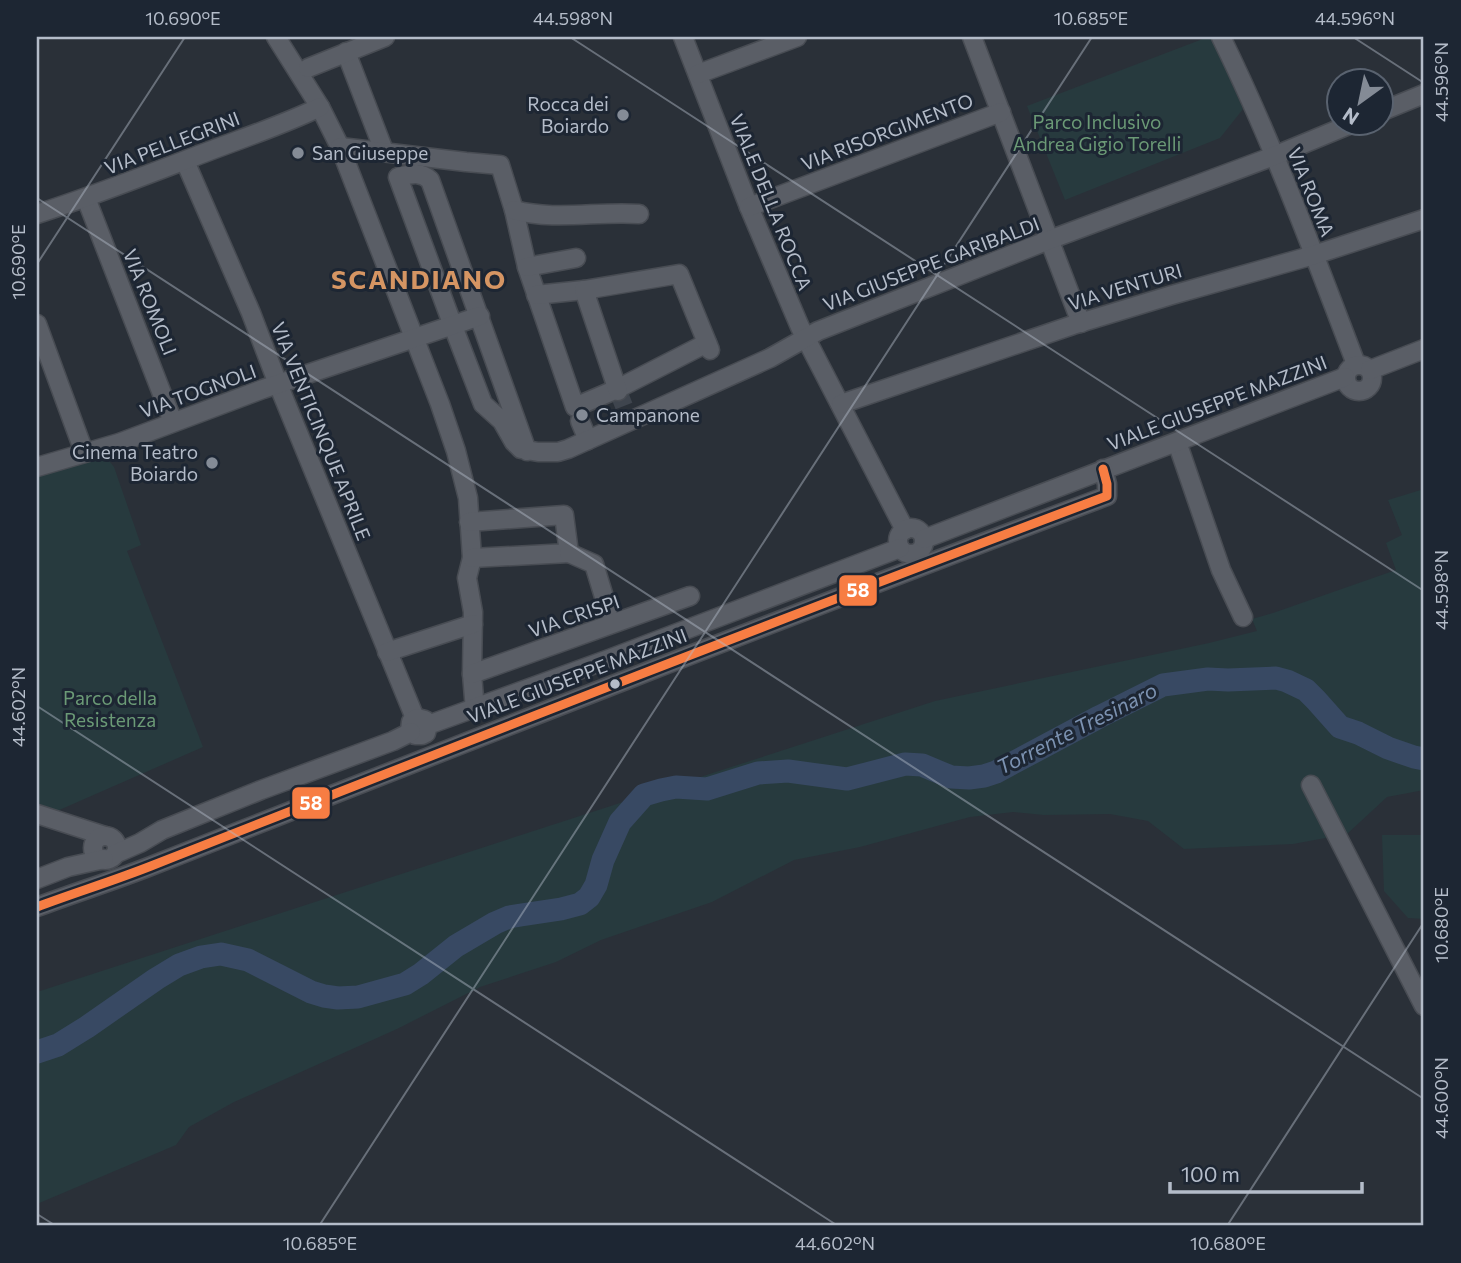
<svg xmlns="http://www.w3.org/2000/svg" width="1461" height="1263" viewBox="0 0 1461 1263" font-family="Commissioner,sans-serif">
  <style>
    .green { fill: #273a3e }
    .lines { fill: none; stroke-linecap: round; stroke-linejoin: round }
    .river { stroke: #384963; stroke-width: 23 }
    .minor-tunnel { stroke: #3f454e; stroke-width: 18; stroke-dasharray: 18 9; stroke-linecap: butt }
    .minor-casing { stroke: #484c53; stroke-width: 21 }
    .minor { stroke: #5a5e66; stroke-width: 18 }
    .bus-1-casing { stroke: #1d2633; stroke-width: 14 }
    .bus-1 { stroke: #f77d43; stroke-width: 9 }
    .ticks { fill: none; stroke: #b4bcc9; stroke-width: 2; stroke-opacity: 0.45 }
    .poi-dot { fill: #848b96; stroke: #1d2633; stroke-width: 2.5 }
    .bus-dot { fill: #b4bcc9; stroke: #1d2633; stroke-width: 2.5 }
    .labels { text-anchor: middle; stroke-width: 6; stroke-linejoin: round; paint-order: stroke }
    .poi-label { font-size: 19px; fill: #b4bcc9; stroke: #1d2633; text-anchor: end }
    .park-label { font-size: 19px; fill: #6b9a76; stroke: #1d2633 }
    .street-label { font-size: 19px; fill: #b4bcc9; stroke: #1d2633 }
    .water-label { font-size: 21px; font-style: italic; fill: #7c92b1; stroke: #1d2633 }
    .district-label { font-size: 26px; font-weight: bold; letter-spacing: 2px; fill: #d59563; stroke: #1d2633 }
    .line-badge { stroke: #1d2633; stroke-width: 2.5 }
    .badge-label { font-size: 19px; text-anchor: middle; font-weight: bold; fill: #fff }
    .neatline { fill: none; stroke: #b4bcc9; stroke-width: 2.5 }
    .ticks-label { font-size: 18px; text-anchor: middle; fill: #b4bcc9 }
  </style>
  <rect width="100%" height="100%" fill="#2a3038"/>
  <!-- green -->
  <g class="green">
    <polygon points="1208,37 1212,37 1243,109 1220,138 1065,200 1027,106"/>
    <polygon points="102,452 114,467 141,545 127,551 203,747 57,811 37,803 37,474"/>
    <polygon points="1424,489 1424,790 1387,797 1347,834 1293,844 1184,849 1148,821 1110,814 1044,815 1013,812 970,817 860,847 794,860 712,902 601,940 556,962 480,987 397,1029 234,1102 189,1127 176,1145 37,1204 37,992 935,701 1209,643 1257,631 1252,619 1273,613 1396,570 1386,543 1402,535 1388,500"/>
    <polygon points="1382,835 1424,835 1424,919 1408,918 1384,891"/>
  </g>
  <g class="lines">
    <!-- river -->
    <polyline class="river" points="37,1052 58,1045 87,1027 156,979 179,965 201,957 221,954 248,960 311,992 324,996 338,998 358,997 405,984 421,974 456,946 495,923 509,917 521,915 561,909 580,904 589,897 596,885 603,860 620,822 644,795 661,790 676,787 707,789 758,773 788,771 847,779 905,764 922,765 951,777 969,778 984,776 996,772 1099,717 1163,685 1208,679 1228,680 1276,678 1287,681 1306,690 1316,700 1340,727 1358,733 1388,748 1414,757 1424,759"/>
    <!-- minor-tunnel -->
    <polyline class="minor-tunnel" points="618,391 624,406"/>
    <defs>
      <g id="minor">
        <polyline points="276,37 320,107 340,147 440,404 456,451 468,498 472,558 467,578 473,612 472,674 475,710"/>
        <polyline points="683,37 749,207 800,327 905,530"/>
        <polyline points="972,37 1081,323"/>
        <path d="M1221,37C1273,143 1314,254 1356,364"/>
        <polyline points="346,52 384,151"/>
        <polyline points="308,68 385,37"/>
        <polyline points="698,74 797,37"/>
        <polyline points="1380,112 1424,94"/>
        <polyline points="340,147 466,162 500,165 514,210 527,267 575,407 617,389 707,343"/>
        <polyline points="185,161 251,313 278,384 415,718"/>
        <polyline points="86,198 173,422"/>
        <polyline points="749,207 1001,112"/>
        <path d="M514,210C555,221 597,211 639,214"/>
        <path d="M37,214C93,196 149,174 204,153C243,138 283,125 320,107"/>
        <polyline points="527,267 576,258"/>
        <polyline points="536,295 584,290"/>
        <polyline points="37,324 84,452"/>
        <circle cx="1359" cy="378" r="13"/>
        <polyline points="1370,370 1424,349"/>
        <polyline points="618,391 584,290 679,274 710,350"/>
        <polyline points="841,404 1073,325 1172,295 1314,255 1424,219"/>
        <polyline points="580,421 588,440"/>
        <polyline points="1177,442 1221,570 1243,617"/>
        <path d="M527,451L430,180C420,171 411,174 398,177L453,326L483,404L502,421L514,442L521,449L538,452H558L568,449L770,358L818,331L1049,240L1274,156L1356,122"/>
        <polyline points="37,467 119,443 263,389 480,316"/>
        <polyline points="469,522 564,515 569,553 472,558"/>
        <circle cx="911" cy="541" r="13"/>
        <polyline points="924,539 1345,377"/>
        <polyline points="569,553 594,564 608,610"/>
        <polyline points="387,652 473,624"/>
        <polyline points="472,674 690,596"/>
        <polyline points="428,725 425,720 417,718 411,722 410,730 415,735 422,735 426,733 428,725 609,659 900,548"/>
        <polyline points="1311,785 1424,1006"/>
        <polyline points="37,814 105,836"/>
        <circle cx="105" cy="848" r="12"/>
        <polyline points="115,854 140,843 162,830 261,790 393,741 411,732"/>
        <polyline points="37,879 68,867 104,859"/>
        <path d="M37,907C74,893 113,881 151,866C469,741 787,616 1107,496V484L1103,469"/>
      </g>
    </defs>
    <!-- minor casing -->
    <use href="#minor" class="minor-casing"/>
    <!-- minor -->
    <use href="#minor" class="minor"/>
    <defs>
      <path id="bus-1" d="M37,907C74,893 113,881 151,866C469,741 787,616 1107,496V484L1103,469"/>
    </defs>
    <!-- bus-1 casing -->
    <use href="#bus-1" class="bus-1-casing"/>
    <!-- bus-1 -->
    <use href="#bus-1" class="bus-1"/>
  </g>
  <!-- ticks -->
  <path class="ticks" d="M570,37L1424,591M1353,37L1424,83M37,198L1424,1099M37,264L185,37M37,706L838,1226M37,1214L56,1226M319,1226L1092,37M1227,1226L1424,922"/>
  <!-- markers -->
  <g class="poi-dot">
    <circle cx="623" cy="115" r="7"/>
    <circle cx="298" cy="153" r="7"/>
    <circle cx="582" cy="415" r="7"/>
    <circle cx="212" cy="463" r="7"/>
  </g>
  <circle class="bus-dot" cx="615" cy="684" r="6"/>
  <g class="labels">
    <!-- poi labels -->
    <g class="poi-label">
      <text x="609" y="111">Rocca dei<tspan x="609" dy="22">Boiardo</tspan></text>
      <text x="312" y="160" text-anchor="start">San Giuseppe</text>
      <text x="596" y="422" text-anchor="start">Campanone</text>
      <text x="198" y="459">Cinema Teatro<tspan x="198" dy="22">Boiardo</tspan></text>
    </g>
    <!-- park labels -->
    <g class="park-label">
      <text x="1097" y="129">Parco Inclusivo<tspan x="1097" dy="22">Andrea Gigio Torelli</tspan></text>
      <text x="110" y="705">Parco della<tspan x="110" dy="22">Resistenza</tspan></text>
    </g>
    <!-- street labels -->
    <g class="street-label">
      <text transform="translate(887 132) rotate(-21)" y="7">VIA RISORGIMENTO</text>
      <text transform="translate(172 143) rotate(-21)" y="7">VIA PELLEGRINI</text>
      <text transform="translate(1311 192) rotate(68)" y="7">VIA ROMA</text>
      <text transform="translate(771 202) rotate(68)" y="7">VIALE DELLA ROCCA</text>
      <text transform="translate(931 264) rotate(-21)" y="7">VIA GIUSEPPE GARIBALDI</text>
      <text transform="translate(1125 287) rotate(-17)" y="7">VIA VENTURI</text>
      <text transform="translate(150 302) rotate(68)" y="7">VIA ROMOLI</text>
      <text transform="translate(198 391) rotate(-20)" y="7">VIA TOGNOLI</text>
      <text transform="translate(1217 403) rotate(-21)" y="7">VIALE GIUSEPPE MAZZINI</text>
      <text transform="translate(321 431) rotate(68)" y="7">VIA VENTICINQUE APRILE</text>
      <text transform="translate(574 616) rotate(-19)" y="7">VIA CRISPI</text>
      <text transform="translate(577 676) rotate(-21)" y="7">VIALE GIUSEPPE MAZZINI</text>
    </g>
    <!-- water labels -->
    <g class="water-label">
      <text transform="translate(1077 729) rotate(-27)" y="7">Torrente Tresinaro</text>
    </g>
    <!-- district labels -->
    <g class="district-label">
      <text x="419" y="289">SCANDIANO</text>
    </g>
  </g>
  <g class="line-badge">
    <rect x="838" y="574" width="40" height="33" rx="7" fill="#f77d43"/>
    <rect x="291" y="786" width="40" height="34" rx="7" fill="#f77d43"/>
  </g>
  <g class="badge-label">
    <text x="858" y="597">58</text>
    <text x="311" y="810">58</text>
  </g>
  <!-- border -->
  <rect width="1461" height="1263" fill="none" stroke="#1d2633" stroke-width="77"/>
  <!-- north arrow -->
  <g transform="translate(1360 102) rotate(213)"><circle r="33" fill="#1d2633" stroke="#59626f" stroke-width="2"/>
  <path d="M0-5L12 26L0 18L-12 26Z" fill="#848b96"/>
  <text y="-10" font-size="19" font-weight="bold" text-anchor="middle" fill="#b4bcc9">N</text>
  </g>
  <!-- scale -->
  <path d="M1170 1182v10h192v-10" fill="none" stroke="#b4bcc9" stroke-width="3.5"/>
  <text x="1181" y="1182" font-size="21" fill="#b4bcc9" stroke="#1d2633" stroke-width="5" paint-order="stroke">100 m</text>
  <rect x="38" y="38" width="1384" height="1186" class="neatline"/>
  <g class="ticks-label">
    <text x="183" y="25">10.690°E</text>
    <text x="573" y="25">44.598°N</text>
    <text x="1091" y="25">10.685°E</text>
    <text x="1355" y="25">44.596°N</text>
    <text transform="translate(1442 82) rotate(-90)" y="6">44.596°N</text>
    <text transform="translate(19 262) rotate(-90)" y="6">10.690°E</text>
    <text transform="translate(1442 590) rotate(-90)" y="6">44.598°N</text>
    <text transform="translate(19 707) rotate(-90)" y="6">44.602°N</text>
    <text transform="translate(1442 925) rotate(-90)" y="6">10.680°E</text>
    <text transform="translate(1442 1098) rotate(-90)" y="6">44.600°N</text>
    <text x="320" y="1250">10.685°E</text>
    <text x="835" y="1250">44.602°N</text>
    <text x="1228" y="1250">10.680°E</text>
  </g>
</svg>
